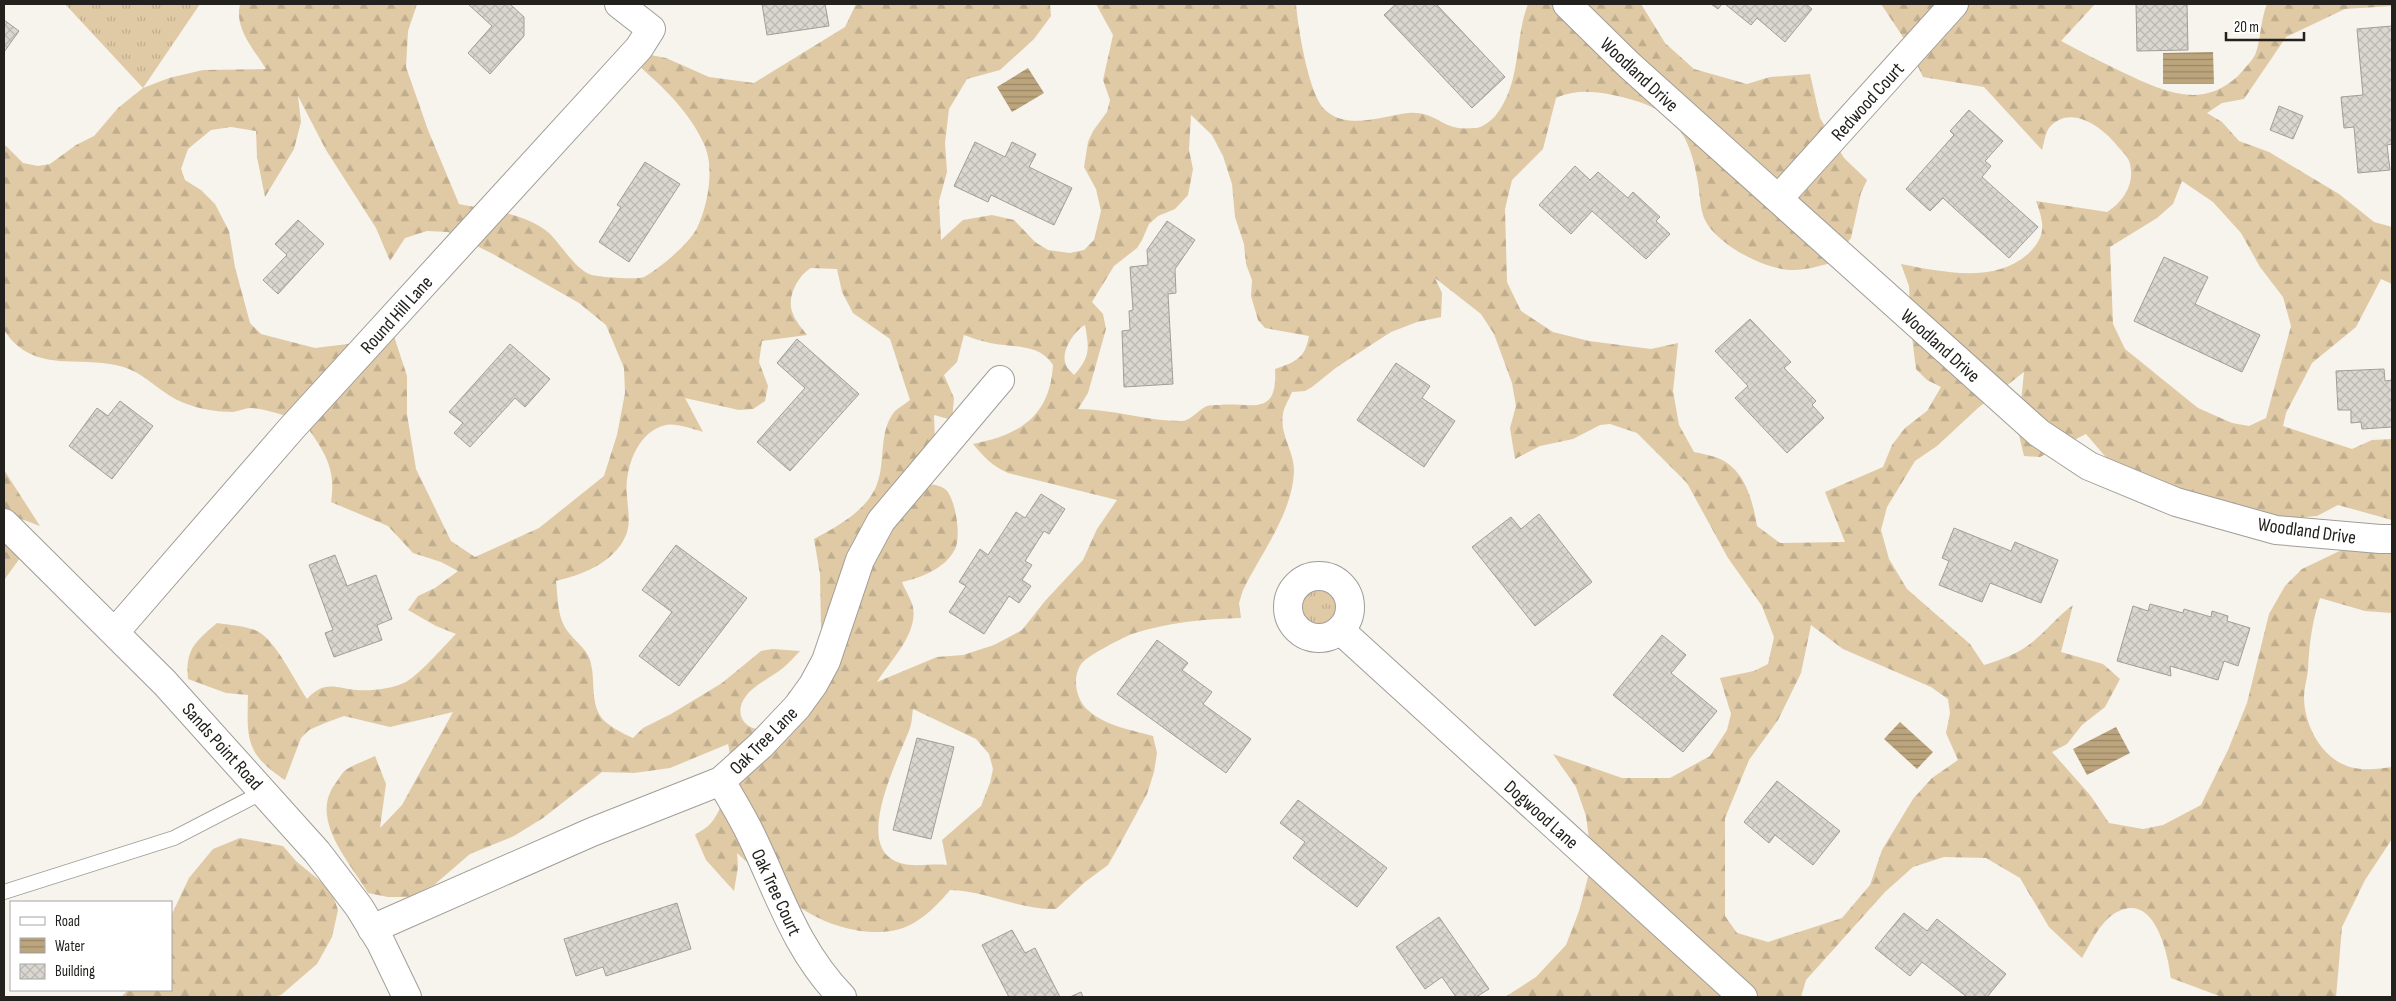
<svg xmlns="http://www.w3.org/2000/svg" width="2396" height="1001" viewBox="0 0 2396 1001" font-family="'Sofia Sans Condensed',sans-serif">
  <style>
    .grass { fill: url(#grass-tufts) }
    .forest { fill: url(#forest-firs); fill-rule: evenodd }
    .water { fill: url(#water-rules) }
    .building { fill: url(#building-cross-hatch); stroke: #a19e99 }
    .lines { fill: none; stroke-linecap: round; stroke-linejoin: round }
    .service-casing { stroke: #a19d98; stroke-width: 16 }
    .minor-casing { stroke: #a19d98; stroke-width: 30 }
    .secondary-casing { stroke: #a19d98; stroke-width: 30 }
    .service { stroke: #fff; stroke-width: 14 }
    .minor { stroke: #fff; stroke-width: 28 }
    .secondary { stroke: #fff; stroke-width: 28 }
    .labels { text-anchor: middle; stroke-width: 4.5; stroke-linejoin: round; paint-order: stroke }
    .street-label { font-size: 19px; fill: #22211e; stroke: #fff }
  </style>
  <defs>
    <pattern id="grass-tufts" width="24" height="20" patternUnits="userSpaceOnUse" patternTransform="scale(1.25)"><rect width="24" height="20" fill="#dfcaa5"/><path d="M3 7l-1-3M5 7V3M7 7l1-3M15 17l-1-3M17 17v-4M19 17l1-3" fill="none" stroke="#bfad8e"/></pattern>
    <pattern id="forest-firs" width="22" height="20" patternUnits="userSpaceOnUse" patternTransform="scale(1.25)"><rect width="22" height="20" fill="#dfcaa5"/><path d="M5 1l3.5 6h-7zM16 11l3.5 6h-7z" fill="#bfad8e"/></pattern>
    <pattern id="water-rules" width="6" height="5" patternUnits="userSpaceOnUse" patternTransform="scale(1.25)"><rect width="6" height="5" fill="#bca57d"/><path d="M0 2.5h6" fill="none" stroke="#988666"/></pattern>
    <pattern id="building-cross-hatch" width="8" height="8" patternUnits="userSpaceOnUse" patternTransform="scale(1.25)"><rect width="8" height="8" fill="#dad7d1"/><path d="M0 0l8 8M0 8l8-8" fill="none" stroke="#bbb8b3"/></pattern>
  </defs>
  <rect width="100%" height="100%" fill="#f7f3ed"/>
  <!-- grass -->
  <g class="grass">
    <polygon points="65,4 200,4 143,88"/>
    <circle cx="1319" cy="607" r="24"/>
  </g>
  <!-- forest -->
  <g class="forest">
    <path d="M240,4H417L408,31L406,67L428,130L459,204C488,210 526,213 549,233C561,244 575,270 592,275C599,277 638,280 644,277C659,269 690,243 697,228C708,205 715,168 704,144C686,104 651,77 620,49L666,58L709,77L754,83L845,27L856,4H1050L1051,16L1034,39L1000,70L967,79L949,109L945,143L947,172L939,201L941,240L963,220L992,215L1014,220L1035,242L1048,250L1070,253L1084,250L1094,240L1101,211L1096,189L1084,167L1088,142L1093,131L1107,112L1110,100L1103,80L1113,35L1096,4H1296C1298,27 1308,92 1324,109C1346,131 1383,116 1408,113C1432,111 1440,125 1458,128C1464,129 1472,128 1477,128C1483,127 1492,120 1496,115C1522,82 1514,40 1528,4H1641L1665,43L1694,69L1747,84L1770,77L1810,74L1820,118L1844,158L1867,180L1861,193L1851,238L1831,263C1819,266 1806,270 1794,270C1767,271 1717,245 1705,220C1700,210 1700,194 1698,183C1690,132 1673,109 1622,97C1600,92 1578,88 1556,98L1543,149L1512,180L1505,209L1507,282L1521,311L1553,332L1589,341L1651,349L1678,343L1673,391L1679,425L1694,452C1703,454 1716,456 1724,461C1746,474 1753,502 1757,526L1780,543L1845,542L1825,492L1883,467L1892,445L1905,428L1927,411L1941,387L1927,380L1916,369L1911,329L1909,286L1901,264C1942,272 1996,284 2029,253C2047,235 2044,223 2036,201L2107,212C2123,202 2135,184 2130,164C2129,158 2123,152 2119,148C2105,129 2071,102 2049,128C2045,133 2044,144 2042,150L1984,87L1923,77L1905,40L1881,4H2095L2061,41C2081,52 2102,62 2122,72C2161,90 2200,111 2238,76C2243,70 2251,62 2255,55C2261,41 2260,21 2267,4H2392V6L2345,9L2286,37L2244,99L2222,103L2207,113L2222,122L2239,141L2269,152L2339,194L2374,222L2392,227V284L2381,279L2356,327L2312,363L2286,413L2283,426L2352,449L2372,440L2392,439V520L2338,505L2317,516L2282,519L2190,494L2110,462L2086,434L2040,457L2024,456L2018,431L2024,372L1978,408L1937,446L1915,461L1887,507L1881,530L1889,559L1907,589L1970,644L1984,665C2002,660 2022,652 2036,639C2049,628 2059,615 2073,605L2061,652L2103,664L2120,679L2105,707L2082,725L2067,744L2052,752L2090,795L2109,823L2143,829L2163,825L2201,805L2228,750L2247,703L2269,614L2285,586L2302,569L2348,547L2392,544V613L2365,611L2320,598C2312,621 2309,646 2308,670C2307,679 2304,688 2304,697C2304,725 2322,759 2350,767C2364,771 2379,769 2392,767V839L2365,880L2342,927L2336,997H2222L2171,978C2168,954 2155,892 2117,912C2100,921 2091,943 2082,958L2049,927L2020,878L1986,858L1944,857L1913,867L1885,892L1806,980L1801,997H1505L1536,977L1566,945L1579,911L1592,862L1586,816L1576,787L1553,754L1622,778H1670L1710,756L1727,730L1731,714L1720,678L1754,671L1768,664L1774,637L1762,606L1728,558L1687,483L1637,433L1610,424L1600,425L1573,439L1540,446L1515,459L1510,428L1516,406L1512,383L1494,334L1481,314L1435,278L1442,293L1441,317L1417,322L1391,332L1337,367L1312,387L1305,391L1292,392C1289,399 1284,407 1283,414C1279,433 1294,451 1294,470C1293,513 1261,553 1243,590L1239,603L1241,618C1205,619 1170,622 1135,633C1125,636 1089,655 1082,663C1071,677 1076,701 1089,711C1106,726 1132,730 1153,736L1157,753L1154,772L1147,794L1120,844L1108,865L1085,882L1056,909C1019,910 987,891 950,890C938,905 917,926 896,930C863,937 825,925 798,906C777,891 757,871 737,853L738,867L734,891L706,860L695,835C700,831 707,828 711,823C725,808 734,763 728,744L670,768L634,773L602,772L543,818L514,836L470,854L434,885L409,897H388L368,893C350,862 309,820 335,784C339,779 342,772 347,769C356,764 366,760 375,756L386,784L380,828L402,805L453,712L390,727L344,716L325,723L309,730L301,738L285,780C245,754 247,738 248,695L226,693L188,679C185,649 196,641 217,623C230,625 248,626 259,632C276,642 295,681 307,699C325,680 335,688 356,690C372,691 392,689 406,682C421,673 443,647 456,634L436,626L408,610L418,596L435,588L458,571L441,562L413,553L388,526L331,502C337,466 322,449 303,421C287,417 268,409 251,408C245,408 239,411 233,412C217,412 199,409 184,403C164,396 149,377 129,369C86,352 35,378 4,330V144L23,163L38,166L50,164L76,145L94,136L118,108L143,88L169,78L203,70L266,69C254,49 234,29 240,4ZM298,96L326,150L376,228L390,261L405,238L427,231L448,232L493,254L579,303L606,325L624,368L625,393L617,435L604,476L539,528L475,557L451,541L416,469L407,414V376L392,330L364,342L315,348L261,334L250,323L235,267L229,231L215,204L201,190L185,180L181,169L188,149L211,130L231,127L256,131L257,157L265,197L294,149L301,122ZM1191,115L1212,135L1223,156L1232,184L1235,217L1244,244L1246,264L1252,280L1251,296L1258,320L1265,328L1309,336C1305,359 1295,362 1275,369C1278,418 1251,402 1219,405C1215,405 1210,405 1207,406C1199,409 1190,422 1181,421C1147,421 1112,409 1078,409L1088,393L1106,329L1103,314L1092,302L1114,266L1137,248L1142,240L1149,224L1158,216L1175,209L1188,195L1193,169L1189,150ZM2182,181L2213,202L2241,233L2260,267L2283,297L2291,326L2266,418L2249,426L2232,423L2198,408L2125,349L2113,324L2110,247L2157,218L2173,204ZM811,268L837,269L842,292L853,313L890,339L910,400C906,404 899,407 895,411C877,432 887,465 875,489C863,513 836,527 814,539L820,574L821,626L832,669L803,682L789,692L770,728C748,735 731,715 746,696C754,685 772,677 783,668C789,663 794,657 800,651L772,649L761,651L722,683L671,714L643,728L633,738C622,733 605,725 599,714C591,699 595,680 591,664C589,651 577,643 569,633C557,619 558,598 556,581C581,575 610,564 623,541C632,526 628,512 627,496C624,470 637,431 666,425C676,423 693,429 703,432L685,398L739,410L753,409L765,401L768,386L759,362L762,341L807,335C802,328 796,322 793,314C786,299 797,276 811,268ZM1085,325C1089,347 1091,357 1074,375C1071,372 1067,368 1066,365C1060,352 1074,331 1085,325ZM964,335C972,338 981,341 990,343C1013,348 1039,343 1053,365C1050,416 1020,435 973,444C984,457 992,466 1008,473L1117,500L1097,529L1083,560L1045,601L1022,630L994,645L963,655L937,657L877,682C890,661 918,634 913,607C911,599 905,590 902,582C920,578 944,569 954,551C962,539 956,502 947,491C943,486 935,485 929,484L935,442L934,415L952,420L954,398L944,375L957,362ZM1811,625L1843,649L1931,687L1948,699L1950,713L1946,733L1958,760L1932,778L1913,799L1882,850L1870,885L1842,918L1768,942L1737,933L1725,916V818L1749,760L1778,720L1801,673ZM913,709L976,739L989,754L993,769L990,783L981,806L942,840L947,865C928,863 913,869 895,861C854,842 900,756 910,728C912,722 912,715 913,709Z"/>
    <polygon points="4,470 40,526 16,517 28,547 4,580"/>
    <polygon points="240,838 283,846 296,861 331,890 338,910 332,937 317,964 281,995 274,997 121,997 128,990 171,990 171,916 189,878 213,849"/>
  </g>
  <!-- water -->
  <g class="water">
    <polygon points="2213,52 2214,84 2163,84 2163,53"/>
    <polygon points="1028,68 1044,93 1012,112 997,87"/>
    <polygon points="1900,722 1933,752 1917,769 1884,739"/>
    <polygon points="2116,727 2130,753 2087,775 2073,749"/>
  </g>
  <!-- building -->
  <g class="building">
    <polygon points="468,4 510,4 524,17 524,36 490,74 468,53 492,26"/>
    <polygon points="762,4 825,4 829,26 767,35"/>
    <polygon points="1396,4 1436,4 1505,77 1472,108 1384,15"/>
    <polygon points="1711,4 1722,4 1718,9"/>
    <polygon points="1725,4 1806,4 1812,9 1785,42 1757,18 1751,25"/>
    <polygon points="2136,4 2187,4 2188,50 2137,51"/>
    <polygon points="4,20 19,31 4,52"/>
    <polygon points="2392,26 2392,144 2387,145 2390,170 2358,173 2354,127 2344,128 2341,97 2363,95 2357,29"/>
    <polygon points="2279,106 2303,116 2293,139 2270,130"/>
    <polygon points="1969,110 2003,141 1985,161 1991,166 1982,177 2038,227 2009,258 1943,198 1930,211 1906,189 1954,135 1950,131"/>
    <polygon points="975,142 1005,157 1012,142 1036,154 1029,167 1072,188 1054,225 991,195 988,202 954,186"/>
    <polygon points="645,162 680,184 629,262 599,242 621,207 617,205"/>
    <polygon points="1575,166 1590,180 1598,172 1628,198 1633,192 1660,217 1656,221 1670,234 1646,259 1592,211 1571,234 1539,205"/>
    <polygon points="298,220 324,244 278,294 263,280 287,255 275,244"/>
    <polygon points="1167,221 1195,240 1175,269 1176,293 1168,294 1173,384 1124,387 1122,331 1130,330 1129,311 1133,310 1130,267 1148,265 1147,250"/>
    <polygon points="2164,257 2208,277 2195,304 2260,335 2242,372 2134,321"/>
    <polygon points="1750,319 1791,362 1784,368 1816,401 1812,405 1824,418 1787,453 1735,398 1748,386 1715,351"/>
    <polygon points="797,339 859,394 790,471 757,442 805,388 777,363"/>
    <polygon points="510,344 550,379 525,407 515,398 470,447 454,433 463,423 449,412"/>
    <polygon points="1396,363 1430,386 1422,398 1455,421 1424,467 1357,420"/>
    <polygon points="2384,369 2385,381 2392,380 2392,427 2362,429 2361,422 2351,423 2351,410 2338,410 2336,371"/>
    <polygon points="120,401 153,426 112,479 69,446 97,408 108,416"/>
    <polygon points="1041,494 1065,509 1049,534 1044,531 1025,561 1032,565 1022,580 1031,586 1019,603 1009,596 984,634 949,612 966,586 959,582 980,549 988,555 1016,512 1025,518"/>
    <polygon points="1539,514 1592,582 1535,626 1472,547 1511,517 1521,529"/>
    <polygon points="1954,528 2011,551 2015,542 2058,560 2041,603 1990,583 1982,602 1939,585 1949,561 1942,558"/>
    <polygon points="676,545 747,598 679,686 639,656 672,612 642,590"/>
    <polygon points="335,555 347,586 376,575 392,619 377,625 382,640 334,657 325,633 333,630 309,565"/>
    <polygon points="2150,604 2183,613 2184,609 2211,617 2212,611 2228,616 2227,621 2250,628 2238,666 2224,661 2218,680 2170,666 2171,676 2117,661 2133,606 2148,611"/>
    <polygon points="1662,635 1686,655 1671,673 1717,711 1683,752 1613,695"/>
    <polygon points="1157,640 1188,663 1182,670 1212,692 1203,704 1251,739 1226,773 1117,694"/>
    <polygon points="917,738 954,747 931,839 893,830"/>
    <polygon points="1777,781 1840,831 1813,865 1775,835 1769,843 1744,822"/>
    <polygon points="1298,800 1387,868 1357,907 1293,858 1305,842 1280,823"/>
    <polygon points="677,903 691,949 606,976 603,967 576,976 564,939"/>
    <polygon points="1904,913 1927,931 1937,919 2006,974 1987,997 1967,997 1922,962 1910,976 1875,948"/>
    <polygon points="1439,917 1489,989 1476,997 1456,997 1442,977 1425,989 1396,947"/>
    <polygon points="1012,930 1025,953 1035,948 1060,997 1009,997 982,945"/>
    <polygon points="1081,992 1083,997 1070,997"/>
  </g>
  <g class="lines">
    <defs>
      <polyline id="service" points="4,892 174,838 263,792"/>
      <g id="minor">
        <polyline points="1567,4 1629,65 2039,433 2089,466 2176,502 2276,530 2380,539 2392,539"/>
        <polyline points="1779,198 1954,4"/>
        <circle cx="1319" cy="607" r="31"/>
        <polyline points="1340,630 1743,997"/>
        <polyline points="115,632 291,429 639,48 651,29 619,4"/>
        <path d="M721,781C731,799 742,816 751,835C779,893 796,950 842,997"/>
        <polyline points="372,929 592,832 721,781 761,745 797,707 813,685 826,661 860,560 881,521 1000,380"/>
      </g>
      <polyline id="secondary" points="4,523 165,683 317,852 359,907 381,943 407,997"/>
    </defs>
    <!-- service casing -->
    <use href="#service" class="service-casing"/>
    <!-- minor casing -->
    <use href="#minor" class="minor-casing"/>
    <!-- secondary casing -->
    <use href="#secondary" class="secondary-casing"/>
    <!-- service -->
    <use href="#service" class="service"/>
    <!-- minor -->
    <use href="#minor" class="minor"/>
    <!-- secondary -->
    <use href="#secondary" class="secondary"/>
  </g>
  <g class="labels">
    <!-- street labels -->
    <g class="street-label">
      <text transform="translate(1640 74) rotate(43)" y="7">Woodland Drive</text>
      <text transform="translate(1867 101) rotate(-48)" y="7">Redwood Court</text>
      <text transform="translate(396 314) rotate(-48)" y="7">Round Hill Lane</text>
      <text transform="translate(1941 345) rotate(42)" y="7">Woodland Drive</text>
      <text transform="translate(2307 530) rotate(8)" y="7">Woodland Drive</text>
      <text transform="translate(763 740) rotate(-45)" y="7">Oak Tree Lane</text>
      <text transform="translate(223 746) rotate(48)" y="7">Sands Point Road</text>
      <text transform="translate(1542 814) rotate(42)" y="7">Dogwood Lane</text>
      <text transform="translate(777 892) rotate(65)" y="7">Oak Tree Court</text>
    </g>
  </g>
  <!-- border -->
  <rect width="2396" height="1001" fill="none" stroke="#22211e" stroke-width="10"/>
  <!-- legend -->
  <rect x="10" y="901" width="162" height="90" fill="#ffffff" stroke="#a7a6a5"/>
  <rect x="20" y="917" width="25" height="8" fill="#ffffff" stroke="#a7a6a5"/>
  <text x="55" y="926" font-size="15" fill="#22211e">Road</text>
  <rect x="20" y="938" width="25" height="15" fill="url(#water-rules)" stroke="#a7a6a5"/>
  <text x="55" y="951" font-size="15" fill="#22211e">Water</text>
  <rect x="20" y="964" width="25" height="15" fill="url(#building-cross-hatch)" stroke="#a7a6a5"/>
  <text x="55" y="976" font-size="15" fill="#22211e">Building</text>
  <!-- scale -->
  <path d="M2226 32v8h78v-8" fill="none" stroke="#22211e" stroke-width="2.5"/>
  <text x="2234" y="32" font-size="15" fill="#22211e" stroke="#ffffff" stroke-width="4" paint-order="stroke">20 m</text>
</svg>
